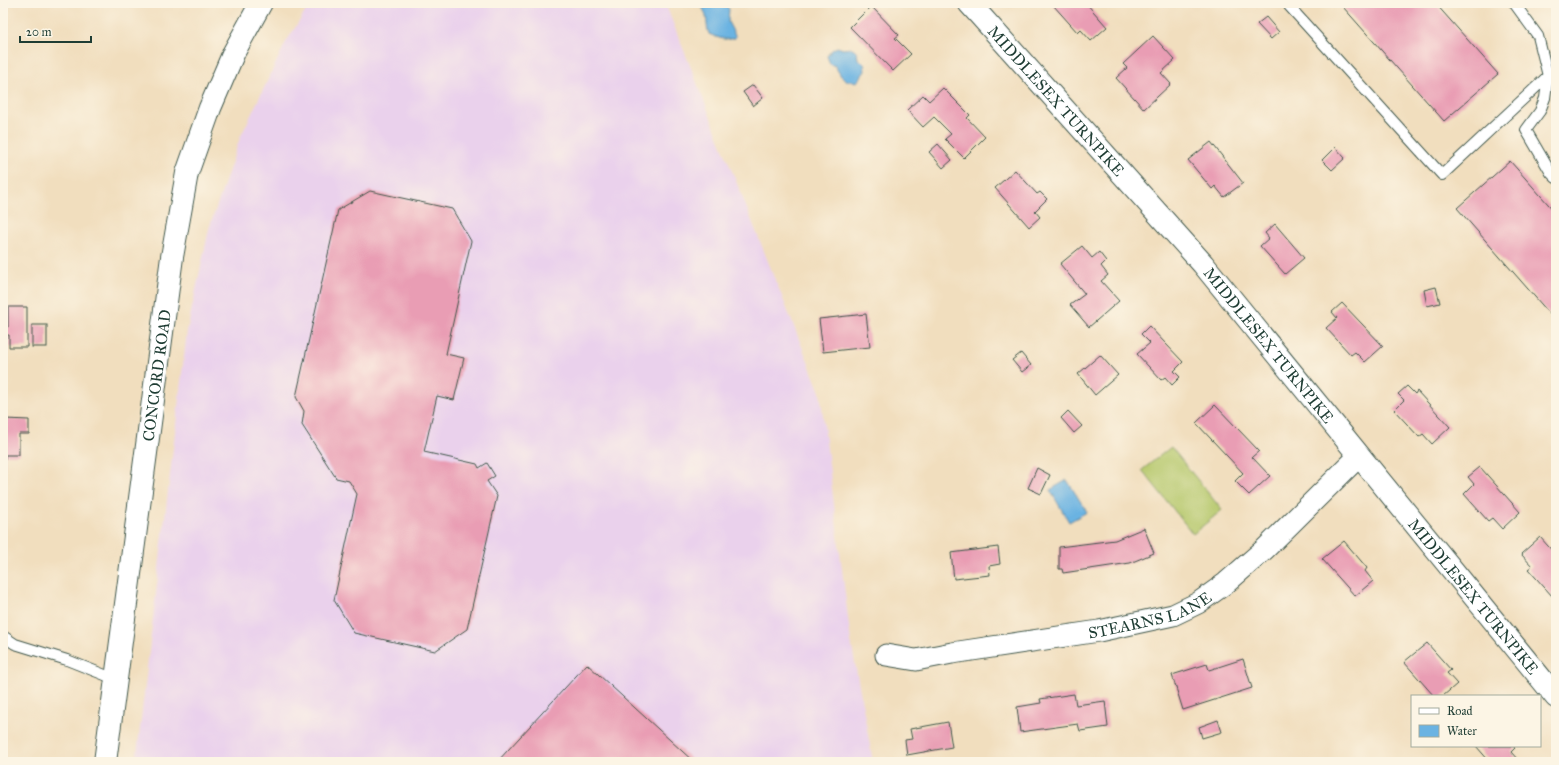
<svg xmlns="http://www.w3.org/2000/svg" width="1559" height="765" viewBox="0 0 1559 765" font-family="'IM FELL Great Primer',serif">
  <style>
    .built { fill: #ead1ec }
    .garden { fill: #b6c86c; stroke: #6a8250 }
    .water { fill: #6bb3e2; stroke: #45788b }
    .building { fill: #e99db4 }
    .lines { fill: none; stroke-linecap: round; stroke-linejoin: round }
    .service-casing { stroke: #3e5549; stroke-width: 12 }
    .minor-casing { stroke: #3e5549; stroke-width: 23 }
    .secondary-casing { stroke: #3e5549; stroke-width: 24 }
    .service { stroke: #fff; stroke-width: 10 }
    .minor { stroke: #fff; stroke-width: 21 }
    .secondary { stroke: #fff; stroke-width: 22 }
    .labels { text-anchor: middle; stroke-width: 3.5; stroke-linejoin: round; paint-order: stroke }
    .street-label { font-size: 16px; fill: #1f3d34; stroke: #fcf5e5 }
  </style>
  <rect width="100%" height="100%" fill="#fcf5e5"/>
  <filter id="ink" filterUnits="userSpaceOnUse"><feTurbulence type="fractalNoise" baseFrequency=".025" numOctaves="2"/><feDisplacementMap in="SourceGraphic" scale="8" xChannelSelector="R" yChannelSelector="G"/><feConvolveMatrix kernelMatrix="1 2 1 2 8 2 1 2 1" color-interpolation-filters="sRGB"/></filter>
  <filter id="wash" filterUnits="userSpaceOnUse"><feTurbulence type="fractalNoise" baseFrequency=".012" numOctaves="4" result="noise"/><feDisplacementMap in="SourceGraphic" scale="16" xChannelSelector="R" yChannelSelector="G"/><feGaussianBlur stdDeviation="0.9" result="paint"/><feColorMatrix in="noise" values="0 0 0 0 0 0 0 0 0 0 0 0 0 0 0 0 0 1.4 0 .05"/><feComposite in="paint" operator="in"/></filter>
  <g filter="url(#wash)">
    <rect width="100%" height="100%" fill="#f1debe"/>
    <!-- built -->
    <polygon class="built" points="311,3 665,3 820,392 851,642 873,762 136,762 187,331 209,229 240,138 286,42"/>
    <!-- garden -->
    <polygon class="garden" points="1171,447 1222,510 1193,534 1142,470"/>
    <!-- water -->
    <g class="water">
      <path d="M710,3L717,5L725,4L729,9L728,22L736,37C728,42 718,38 709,34C705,23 709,18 702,7Z"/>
      <polygon points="837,47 843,49 852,48 857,53 858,59 864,63 865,71 857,82 848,81 841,76 835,66 830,64 827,56 832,50"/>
      <polygon points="1067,480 1087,512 1069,522 1050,490"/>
    </g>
    <g id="blocks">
      <!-- building -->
      <g class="building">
        <polygon points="1056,3 1086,3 1107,27 1091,41 1081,30 1078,33 1053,5"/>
        <polygon points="1347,3 1435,3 1498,74 1444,121 1343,7"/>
        <polygon points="871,6 899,35 895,38 911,54 893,71 850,27"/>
        <polygon points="1266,17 1279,32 1271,39 1257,24"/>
        <polygon points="1153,36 1175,60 1161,73 1171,84 1144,109 1116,78 1127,68 1123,64"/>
        <polygon points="753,85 763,98 753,106 743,92"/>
        <polygon points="943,88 970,115 967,118 985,137 964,158 945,139 951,134 934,117 923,127 907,110 923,95 929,101"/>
        <polygon points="1211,142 1243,183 1224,197 1215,186 1212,189 1188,160"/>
        <polygon points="938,144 952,160 943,168 929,152"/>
        <polygon points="1335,147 1345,158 1332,170 1322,160"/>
        <polygon points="1510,161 1556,213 1556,321 1457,208"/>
        <polygon points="1015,170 1037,194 1040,192 1047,199 1035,211 1040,217 1029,227 995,188"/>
        <polygon points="370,191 452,209 471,241 446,354 464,358 454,400 437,396 424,452 477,464 479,468 487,463 495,476 487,481 497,496 467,629 435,651 354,633 334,600 357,494 349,481 336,478 302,425 304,411 296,397 338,210"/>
        <polygon points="1275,224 1304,258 1285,274 1260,246 1269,238 1265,233"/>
        <polygon points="1082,246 1092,258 1099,252 1106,261 1101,266 1108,275 1101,281 1119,301 1089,327 1070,305 1085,294 1060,264"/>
        <polygon points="1436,287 1440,303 1427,306 1424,290"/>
        <polygon points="1342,303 1383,346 1365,362 1355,352 1351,355 1326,328 1337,318 1332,312"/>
        <polygon points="8,307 27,307 27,347 9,347 9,335 3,335 3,327 8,327"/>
        <polygon points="866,314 870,347 823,352 819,319"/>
        <rect x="32" y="325" width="15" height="22"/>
        <polygon points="1149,326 1183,362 1174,371 1180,377 1172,385 1165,377 1161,380 1137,354 1150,343 1141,334"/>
        <polygon points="1021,353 1031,365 1022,372 1012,360"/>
        <polygon points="1100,355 1118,375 1095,395 1078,374"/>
        <polygon points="1407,386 1415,394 1417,391 1450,427 1432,444 1423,434 1419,437 1394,410 1404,400 1398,394"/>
        <polygon points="3,405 5,405 5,419 29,420 29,434 19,434 19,455 5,455 5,468 3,468"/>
        <polygon points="1215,405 1259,451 1252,457 1270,476 1249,495 1235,481 1243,473 1196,423"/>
        <polygon points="1068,411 1082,426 1074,433 1061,418"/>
        <polygon points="1480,467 1520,512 1502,529 1492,518 1488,521 1464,494 1474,484 1468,477"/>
        <polygon points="1037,468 1050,475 1041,494 1028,488"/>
        <polygon points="1144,528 1154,553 1130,563 1063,573 1062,569 1059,569 1059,547 1115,540"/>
        <polygon points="1540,537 1556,555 1556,594 1553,597 1528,569 1532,566 1521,554"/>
        <polygon points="1344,541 1367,568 1365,571 1373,581 1355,596 1322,559"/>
        <polygon points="998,547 1000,564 989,566 990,575 954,579 951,553"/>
        <polygon points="1427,643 1451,670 1447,673 1457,684 1443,696 1434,696 1404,662"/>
        <polygon points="1243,659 1252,688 1183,710 1172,675 1207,664 1209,670"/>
        <polygon points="587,664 694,762 497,762"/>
        <polygon points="1074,694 1076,705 1105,701 1108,727 1080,731 1078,724 1020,732 1017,707 1041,703 1040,699"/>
        <polygon points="1218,720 1222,732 1202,738 1199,727"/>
        <polygon points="948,722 952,747 907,755 905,740 912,739 910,729"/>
        <polygon points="1476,746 1513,746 1515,748 1511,752 1519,761 1518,762 1490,762"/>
      </g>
    </g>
  </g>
  <g filter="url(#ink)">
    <use href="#blocks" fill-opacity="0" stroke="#3e5549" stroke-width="1"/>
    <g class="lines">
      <defs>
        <g id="service">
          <polyline points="1292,3 1289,6 1442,175 1548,76"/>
          <polyline points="1514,3 1538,36 1548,76 1545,98 1540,111 1526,130 1551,173 1556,178"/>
          <polyline points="3,636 15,644 67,660 115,679"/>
        </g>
        <g id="minor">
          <path id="s1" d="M886,655L916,660L952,653L1099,631L1173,615L1198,603L1226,583L1265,549L1359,456"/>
        </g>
        <g id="secondary">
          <path id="s2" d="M969,3L1203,264L1556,697"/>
          <path id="s3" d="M105,762L172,257L187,173L210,108L234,52L261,3"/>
        </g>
      </defs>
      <!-- service casing -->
      <use href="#service" class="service-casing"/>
      <!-- minor casing -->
      <use href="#minor" class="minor-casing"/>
      <!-- secondary casing -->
      <use href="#secondary" class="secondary-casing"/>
      <!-- service -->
      <use href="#service" class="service"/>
      <!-- minor -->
      <use href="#minor" class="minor"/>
      <!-- secondary -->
      <use href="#secondary" class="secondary"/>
    </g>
  </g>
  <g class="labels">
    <!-- street labels -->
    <g class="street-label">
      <text dy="6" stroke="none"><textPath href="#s2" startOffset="131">MIDDLESEX TURNPIKE</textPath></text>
      <text dy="6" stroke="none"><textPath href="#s2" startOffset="455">MIDDLESEX TURNPIKE</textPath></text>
      <text dy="6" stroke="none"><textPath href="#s3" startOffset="390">CONCORD ROAD</textPath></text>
      <text dy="6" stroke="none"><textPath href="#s2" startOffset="779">MIDDLESEX TURNPIKE</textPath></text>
      <text dy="6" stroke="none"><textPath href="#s1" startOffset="269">STEARNS LANE</textPath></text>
    </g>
  </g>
  <!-- margin -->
  <rect width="1559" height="765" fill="none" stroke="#fcf5e5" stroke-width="16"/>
  <!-- legend -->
  <rect x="1411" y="695" width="130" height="52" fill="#fcf5e5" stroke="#a4ab9e"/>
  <rect x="1419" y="708" width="20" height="6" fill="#ffffff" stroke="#a4ab9e"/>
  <text x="1447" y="715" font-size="12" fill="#1f3d34">Road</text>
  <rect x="1419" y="725" width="20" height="12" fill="#6bb3e2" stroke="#a4ab9e"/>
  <text x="1447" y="735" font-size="12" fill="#1f3d34">Water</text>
  <!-- scale -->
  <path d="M20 36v6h71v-6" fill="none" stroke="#1f3d34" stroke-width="2"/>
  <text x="26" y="36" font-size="12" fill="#1f3d34" stroke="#fcf5e5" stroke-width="3" paint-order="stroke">20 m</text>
</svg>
